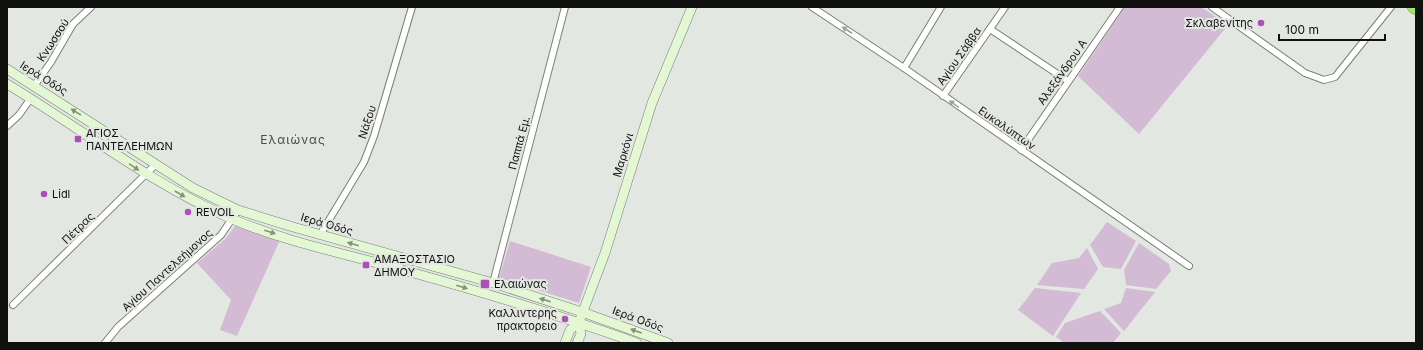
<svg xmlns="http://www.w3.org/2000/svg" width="1423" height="350" viewBox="0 0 1423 350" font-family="Inter,sans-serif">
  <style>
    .green { fill: #d3bad5 }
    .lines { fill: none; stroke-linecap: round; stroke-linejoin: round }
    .street-casing { stroke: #7b7e79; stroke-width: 8 }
    .secondary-casing { stroke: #7b7e79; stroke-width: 10 }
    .highway-casing { stroke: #709b4d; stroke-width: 12 }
    .street { stroke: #fff; stroke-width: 6 }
    .secondary { stroke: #e4f7d4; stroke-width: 9 }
    .highway { stroke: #a4e56f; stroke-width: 11 }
    .oneway { fill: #9fa09f }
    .oneway2 { fill: #85907b }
    .poi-dot { fill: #ad4fb9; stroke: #e3e7e1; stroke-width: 1.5 }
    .labels { text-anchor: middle; stroke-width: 4; stroke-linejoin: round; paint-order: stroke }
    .poi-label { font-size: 11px; fill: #10110f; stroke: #e3e7e1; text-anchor: start }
    .street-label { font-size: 11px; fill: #10110f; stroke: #e3e7e1 }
    .neighbourhood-label { font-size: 12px; letter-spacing: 1px; fill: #484b46; stroke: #e3e7e1 }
  </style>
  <rect width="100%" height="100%" fill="#e3e7e1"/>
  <!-- green -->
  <g class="green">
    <polygon points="1125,7 1201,7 1228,25 1139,134 1078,76"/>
    <polygon points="1107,222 1136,241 1121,269 1103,267 1090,245"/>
    <polygon points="236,225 280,240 237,336 220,330 231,300 197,263 225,239"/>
    <polygon points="510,241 591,267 579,303 499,278"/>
    <polygon points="1139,243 1169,264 1171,271 1156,289 1126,285 1124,270"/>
    <polygon points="1087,248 1098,269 1084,289 1037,285 1052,263 1079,258"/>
    <polygon points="1035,288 1081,293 1053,336 1018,310"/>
    <polygon points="1126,288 1155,292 1124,331 1104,309 1121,303"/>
    <polygon points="1100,311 1121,333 1113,343 1065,343 1056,337 1065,323"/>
  </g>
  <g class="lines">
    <defs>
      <g id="street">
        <polyline points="812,7 904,68 1189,266"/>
        <polyline points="1212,7 1305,73 1324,80 1335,77 1391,7"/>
        <polyline points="990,29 1068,81"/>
        <polyline points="904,68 941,7"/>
        <polyline points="34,86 51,62 73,24 91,7"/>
        <polyline points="943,96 1005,7"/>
        <polyline points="7,126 19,115 31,98"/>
        <polyline points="1021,150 1120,7"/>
        <polyline points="320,235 364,162 374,136 412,7"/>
        <polyline points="493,283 565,7"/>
        <polyline points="13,305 156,164"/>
        <polyline points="105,343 118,327 221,235 238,210"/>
      </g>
      <g id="secondary">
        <polyline points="7,69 193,188 238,210 293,227 493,283 582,312 668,343"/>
        <path d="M7,84C82,129 151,184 232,219C286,242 347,254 403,270C482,292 560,315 637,343"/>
        <polyline points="565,343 570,330 579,322 605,253 652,103 692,7"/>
        <polyline points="577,343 581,334 579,322"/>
      </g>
      <polyline id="highway" points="1413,7 1416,9"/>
    </defs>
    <!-- street casing -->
    <use href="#street" class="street-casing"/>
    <!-- secondary casing -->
    <use href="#secondary" class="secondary-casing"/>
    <!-- highway casing -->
    <use href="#highway" class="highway-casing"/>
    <!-- street -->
    <use href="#street" class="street"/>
    <!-- secondary -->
    <use href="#secondary" class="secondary"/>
    <!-- highway -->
    <use href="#highway" class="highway"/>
  </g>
  <!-- one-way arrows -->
  <defs><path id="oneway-solid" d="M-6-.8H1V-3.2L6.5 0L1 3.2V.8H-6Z"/></defs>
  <g class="oneway">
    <use href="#oneway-solid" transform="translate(847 30) rotate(-147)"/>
    <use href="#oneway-solid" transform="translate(954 104) rotate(-145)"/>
  </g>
  <g class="oneway2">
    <use href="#oneway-solid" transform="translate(76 112) rotate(-148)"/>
    <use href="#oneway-solid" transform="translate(134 167) rotate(34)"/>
    <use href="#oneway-solid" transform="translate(180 194) rotate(30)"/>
    <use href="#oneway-solid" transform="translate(270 232) rotate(18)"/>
    <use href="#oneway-solid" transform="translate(353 244) rotate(-164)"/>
    <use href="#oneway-solid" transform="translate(462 287) rotate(16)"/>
    <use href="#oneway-solid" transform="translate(545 300) rotate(-162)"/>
    <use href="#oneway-solid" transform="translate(636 331) rotate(-160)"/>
  </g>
  <!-- markers -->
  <g class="poi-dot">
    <circle cx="1261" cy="23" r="4"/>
    <rect x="74" y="135" width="8" height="8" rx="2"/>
    <circle cx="44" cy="194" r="4"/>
    <circle cx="188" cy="212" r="4"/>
    <rect x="362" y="261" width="8" height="8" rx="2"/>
    <rect x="480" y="279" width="10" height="10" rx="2"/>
    <circle cx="565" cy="319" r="4"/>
  </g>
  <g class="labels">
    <!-- poi labels -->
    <g class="poi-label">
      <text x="1253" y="27" text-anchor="end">Σκλαβενίτης</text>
      <text x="86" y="137">ΑΓΙΟΣ<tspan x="86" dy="13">ΠΑΝΤΕΛΕΗΜΩΝ</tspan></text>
      <text x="52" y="198">Lidl</text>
      <text x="196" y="216">REVOIL</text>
      <text x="374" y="263">ΑΜΑΞΟΣΤΑΣΙΟ<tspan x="374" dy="13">ΔΗΜΟΥ</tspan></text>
      <text x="494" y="288">Ελαιώνας</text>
      <text x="557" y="317" text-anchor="end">Καλλιντερης<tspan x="557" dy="13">πρακτορειο</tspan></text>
    </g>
    <!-- street labels -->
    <g class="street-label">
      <text transform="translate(53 40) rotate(-57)" y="4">Κνωσσού</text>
      <text transform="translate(959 56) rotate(-55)" y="4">Αγίου Σάββα</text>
      <text transform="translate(1062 72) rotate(-55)" y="4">Αλεξάνδρου Α</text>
      <text transform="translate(44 78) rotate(32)" y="4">Ιερά Οδός</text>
      <text transform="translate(367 122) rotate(-72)" y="4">Νάξου</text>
      <text transform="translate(1007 128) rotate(35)" y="4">Ευκαλύπτων</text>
      <text transform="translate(519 143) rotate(-75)" y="4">Παππά Εμ.</text>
      <text transform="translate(623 155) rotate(-73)" y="4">Μαρκόνι</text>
      <text transform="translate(327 224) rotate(16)" y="4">Ιερά Οδός</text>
      <text transform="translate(78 228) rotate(-44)" y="4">Πέτρας</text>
      <text transform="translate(167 270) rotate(-42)" y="4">Αγίου Παντελεήμονος</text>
      <text transform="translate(638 319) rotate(20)" y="4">Ιερά Οδός</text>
    </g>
    <!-- neighbourhood labels -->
    <g class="neighbourhood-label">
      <text x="293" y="144">Ελαιώνας</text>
    </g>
  </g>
  <!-- border -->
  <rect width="1423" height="350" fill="none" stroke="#10110f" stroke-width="16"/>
  <!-- scale -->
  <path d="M1279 34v6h106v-6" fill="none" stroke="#10110f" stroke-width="2"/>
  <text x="1285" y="34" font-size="12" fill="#10110f" stroke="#e3e7e1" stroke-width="3" paint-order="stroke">100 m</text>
</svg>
